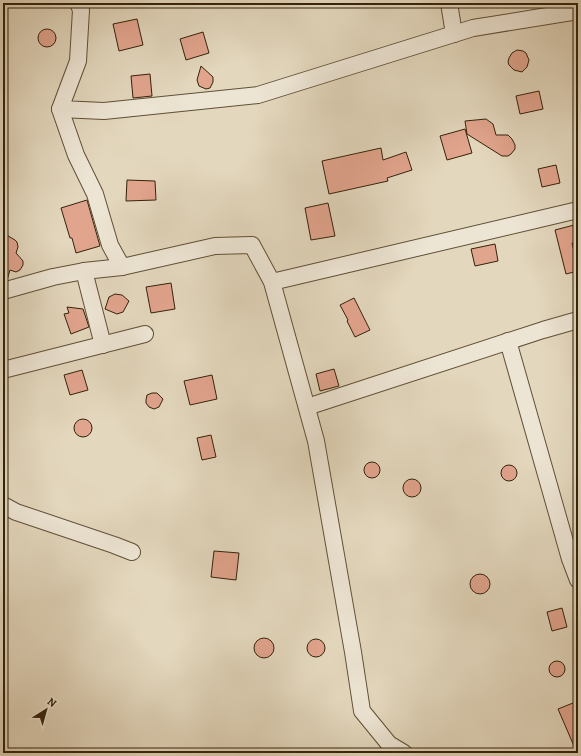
<svg xmlns="http://www.w3.org/2000/svg" width="581" height="756" viewBox="0 0 581 756" font-family="Alegreya,serif">
  <style>
    .building { fill: #e1a48d; stroke: #34220a }
    .lines { fill: none; stroke-linecap: round; stroke-linejoin: round }
    .minor-casing { stroke: #604f37; stroke-width: 18 }
    .minor { stroke: #ede5d4; stroke-width: 16 }
  </style>
  <rect width="100%" height="100%" fill="#e3d7bd"/>
  <filter id="stains"><feTurbulence type="fractalNoise" baseFrequency=".005" numOctaves="4"/><feColorMatrix values="0 0 0 0 .2 0 0 0 0 .09 0 0 0 0 .02 0 0 0 .5 -.17"/></filter>
  <radialGradient id="worn" r=".72"><stop offset=".6" stop-color="#630" stop-opacity="0"/><stop offset="1" stop-color="#630" stop-opacity=".3"/></radialGradient>
  <!-- building -->
  <g class="building">
    <polygon points="137,19 143,45 119,51 113,24"/>
    <circle cx="47" cy="38" r="9"/>
    <polygon points="203,32 209,53 186,60 180,39"/>
    <polygon points="517,50 523,51 526,53 529,60 527,67 522,72 514,70 509,65 508,62 509,58 512,53"/>
    <polygon points="201,66 213,77 213,82 210,88 206,89 199,86 197,80"/>
    <polygon points="150,74 152,96 133,98 131,76"/>
    <polygon points="539,91 543,109 520,114 516,96"/>
    <polygon points="486,119 493,124 496,135 508,135 512,139 515,145 515,149 511,154 508,156 502,156 467,134 465,121"/>
    <polygon points="465,129 472,153 447,160 440,136"/>
    <polygon points="381,148 383,160 406,152 412,170 387,178 388,181 329,194 322,161"/>
    <polygon points="556,165 560,183 542,187 538,169"/>
    <polygon points="127,180 155,181 156,200 126,201"/>
    <polygon points="87,200 100,246 76,253 72,238 70,238 61,208"/>
    <polygon points="328,203 335,236 311,240 305,208"/>
    <polygon points="578,224 578,241 572,243 578,267 578,271 566,274 555,230"/>
    <polygon points="3,233 15,240 17,242 18,247 16,253 23,261 23,265 20,270 16,272 10,270 7,280 3,281"/>
    <polygon points="495,244 498,261 475,266 471,249"/>
    <polygon points="171,283 175,309 151,313 146,287"/>
    <polygon points="115,294 122,295 129,301 123,312 117,314 105,309 109,297"/>
    <polygon points="354,298 370,330 355,337 347,321 348,320 340,305"/>
    <polygon points="67,307 83,309 89,327 71,334 64,314 69,313"/>
    <polygon points="334,369 339,386 320,391 316,374"/>
    <polygon points="82,370 88,390 70,395 64,375"/>
    <polygon points="212,375 217,399 190,405 184,381"/>
    <polygon points="152,393 157,393 163,399 159,407 154,409 149,407 146,403 146,400 147,395"/>
    <circle cx="83" cy="428" r="9"/>
    <polygon points="211,435 216,457 202,460 197,438"/>
    <circle cx="372" cy="470" r="8"/>
    <circle cx="509" cy="473" r="8"/>
    <circle cx="412" cy="488" r="9"/>
    <polygon points="214,551 239,553 236,580 211,577"/>
    <circle cx="480" cy="584" r="10"/>
    <polygon points="562,608 567,627 552,631 547,612"/>
    <circle cx="264" cy="648" r="10"/>
    <circle cx="316" cy="648" r="9"/>
    <circle cx="557" cy="669" r="8"/>
    <polygon points="578,701 578,753 577,753 558,709"/>
  </g>
  <g class="lines">
    <defs>
      <g id="minor">
        <polyline points="78,3 81,10 78,61 60,109 104,111 258,95 473,28 578,11"/>
        <polyline points="449,3 454,34"/>
        <polyline points="60,109 76,155 95,194 110,245 122,267"/>
        <polyline points="84,271 103,345"/>
        <polyline points="272,282 578,210"/>
        <polyline points="3,291 53,277 84,271 122,267 215,246 252,245 272,282 316,441 353,652 362,711 389,744 404,753"/>
        <polyline points="508,341 570,559 578,580"/>
        <polyline points="3,370 145,334"/>
        <polyline points="307,407 543,330 578,320"/>
        <polyline points="3,505 16,512 114,545 132,552"/>
      </g>
    </defs>
    <!-- minor casing -->
    <use href="#minor" class="minor-casing"/>
    <!-- minor -->
    <use href="#minor" class="minor"/>
  </g>
  <!-- margin -->
  <rect width="581" height="756" fill="none" stroke="#e3d7bd" stroke-width="16"/>
  <rect x="4" y="4" width="573" height="748" fill="none" stroke="#34220a" stroke-width="2"/>
  <rect x="8" y="8" width="565" height="740" fill="none" stroke="#34220a"/>
  <!-- north arrow -->
  <g transform="translate(46 710) rotate(37)" stroke="#ede5d4" stroke-width="3" paint-order="stroke">
  <path d="M0-3L7 15L0 10L-7 15Z" fill="#34220a"/>
  <text y="-6" font-size="11" font-weight="bold" text-anchor="middle" fill="#34220a">N</text>
  </g>
  <rect width="100%" height="100%" filter="url(#stains)"/>
  <rect width="100%" height="100%" fill="url(#worn)"/>
</svg>
